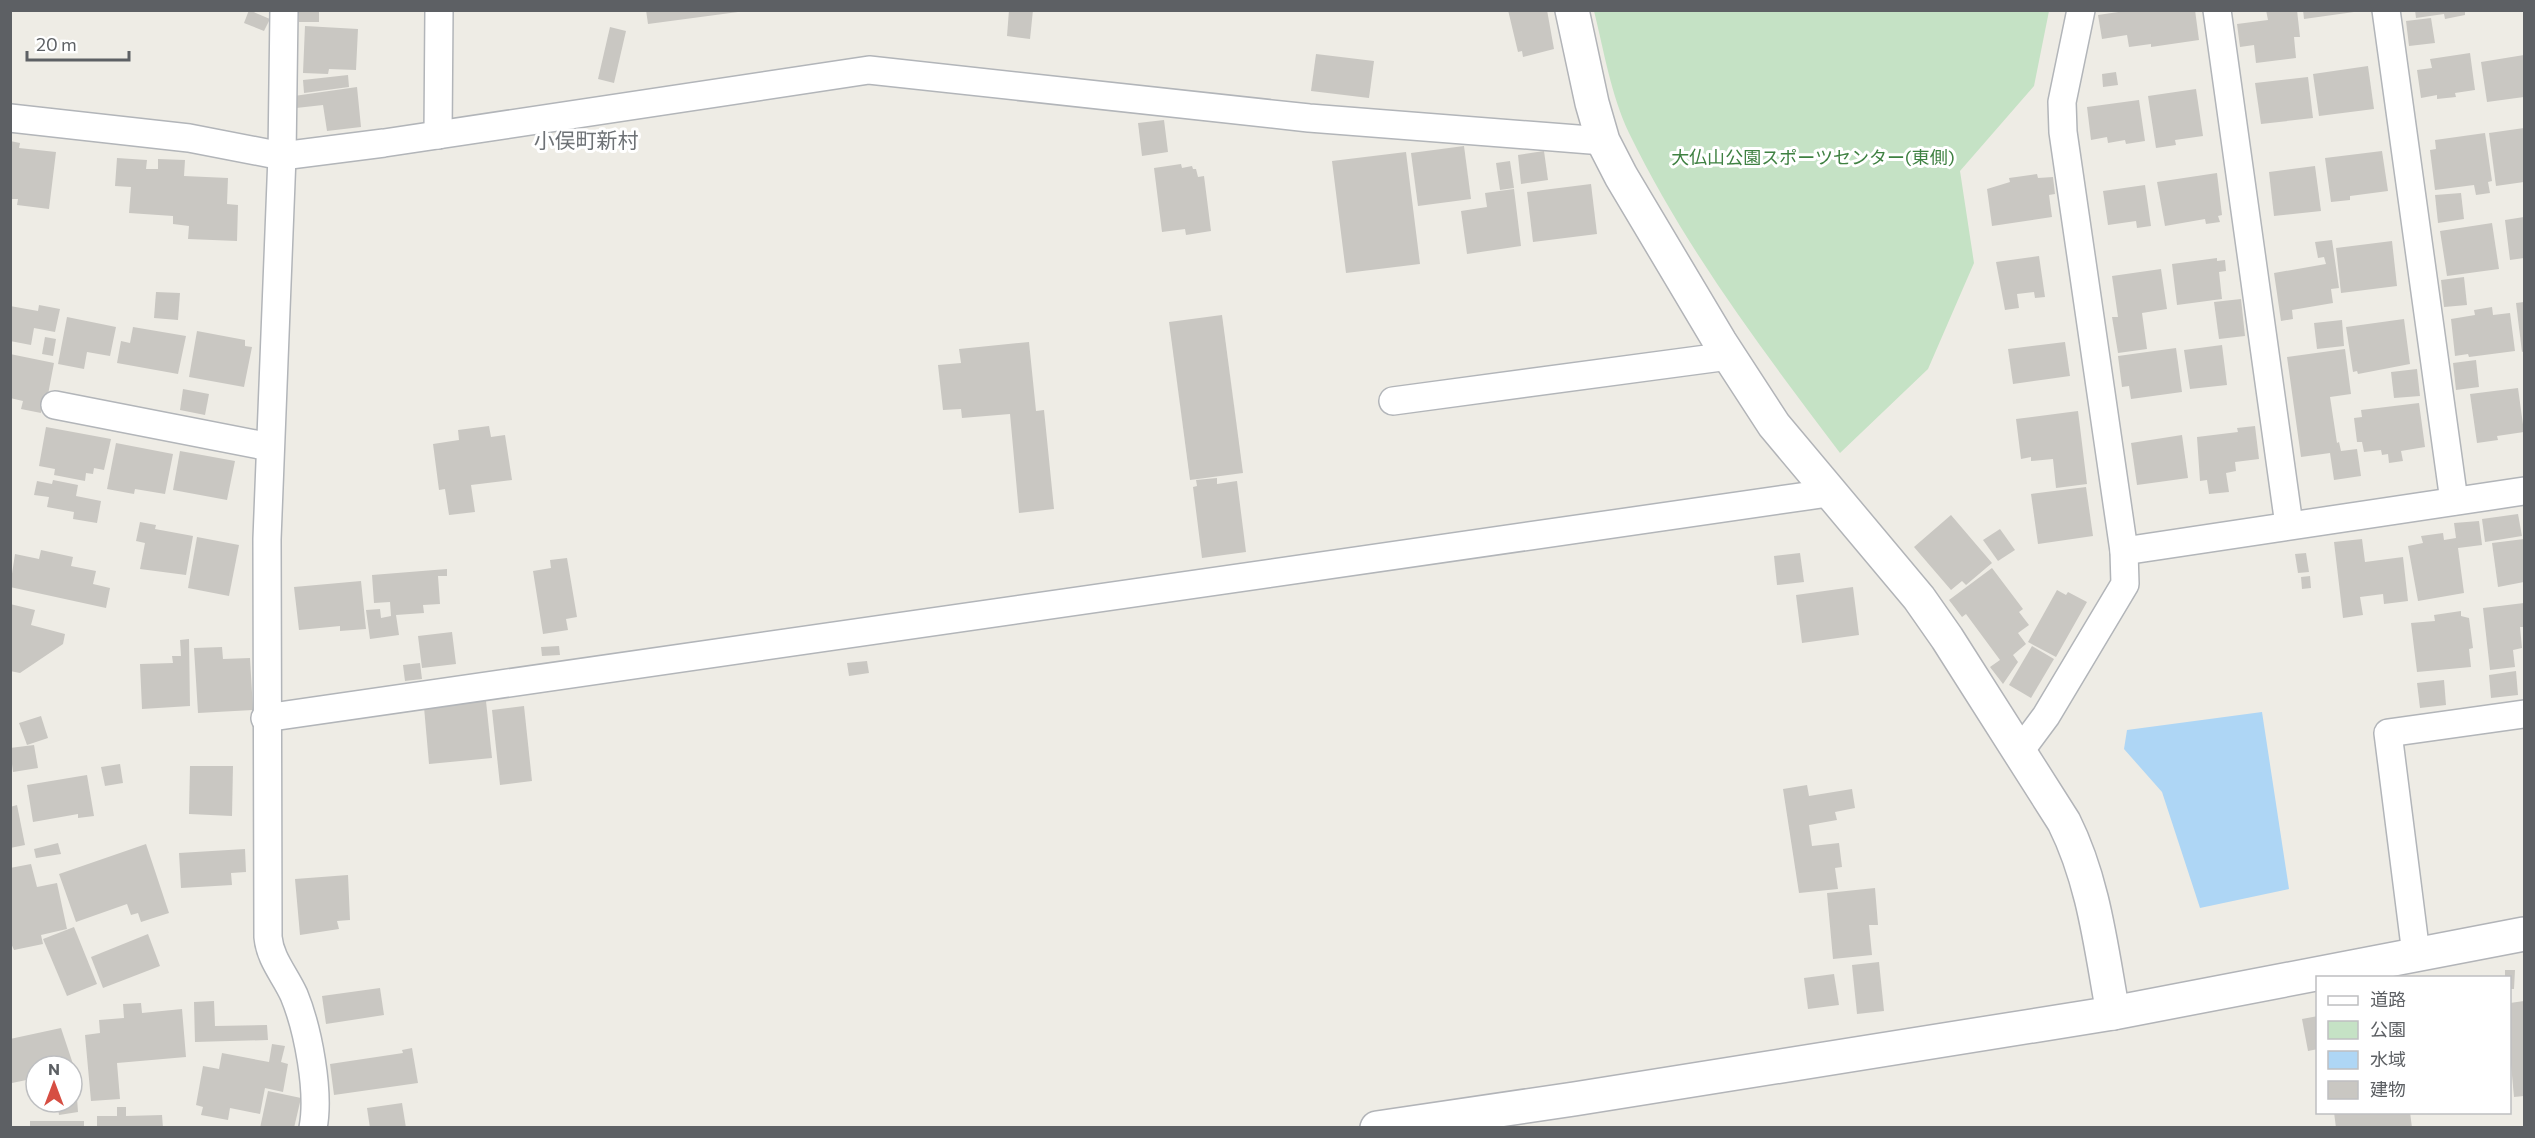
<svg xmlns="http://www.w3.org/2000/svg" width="2535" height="1138" viewBox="0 0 2535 1138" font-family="Commissioner,'Noto Sans JP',sans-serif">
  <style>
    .green { fill: #c5e2c5 }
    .water { fill: #aed6f5 }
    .building { fill: #c9c7c2 }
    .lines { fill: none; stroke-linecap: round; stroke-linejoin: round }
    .street-casing { stroke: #b2b5b9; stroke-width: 30 }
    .secondary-casing { stroke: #b2b4b8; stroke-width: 36 }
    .street { stroke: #fff; stroke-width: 27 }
    .secondary { stroke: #fff; stroke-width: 33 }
    .labels { text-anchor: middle; stroke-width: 6; stroke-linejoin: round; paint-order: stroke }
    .park-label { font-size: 18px; fill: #3f8142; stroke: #fff }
    .quarter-label { font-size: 21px; fill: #6e7276; stroke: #fff }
  </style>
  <rect width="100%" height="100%" fill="#eeece5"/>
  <!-- green -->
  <path class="green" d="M1594,11H2049L2034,86L1960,171L1974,263L1928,369L1840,453C1763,351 1685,248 1629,133C1611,95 1604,51 1594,11Z"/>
  <!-- water -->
  <polygon class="water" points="2262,712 2289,889 2200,908 2162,792 2124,749 2127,730"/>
  <!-- building -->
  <g class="building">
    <polygon points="249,10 270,19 264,31 244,23"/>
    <rect x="299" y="10" width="20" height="12"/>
    <polygon points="646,10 738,10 738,12 648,24"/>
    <polygon points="1009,10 1033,10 1030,39 1007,36"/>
    <polygon points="1508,10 1547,10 1554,49 1523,57 1522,51 1518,52"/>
    <polygon points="2132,10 2195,10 2199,40 2151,47 2151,44 2129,47 2127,35 2102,39 2098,15"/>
    <polygon points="2266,10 2297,10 2300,37 2294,37 2296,58 2256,63 2254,45 2240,47 2237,24 2268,20"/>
    <polygon points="2303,10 2353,10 2354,12 2304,19"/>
    <polygon points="2415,10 2465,10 2465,15 2445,19 2444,14 2416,18"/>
    <polygon points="2431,18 2435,43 2409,46 2406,21"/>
    <polygon points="305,26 358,29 356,70 329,69 328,74 303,73"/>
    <polygon points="610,27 626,31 614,83 598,79"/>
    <polygon points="2470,53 2475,90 2455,93 2456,97 2437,99 2437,95 2421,98 2417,70 2432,68 2430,59"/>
    <polygon points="1316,54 1374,61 1369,98 1311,91"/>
    <polygon points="2524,55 2524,97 2487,102 2481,62"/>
    <polygon points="2368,66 2374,109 2319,116 2313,74"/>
    <polygon points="2116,72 2118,85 2103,87 2102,74"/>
    <polygon points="348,75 349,87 304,93 303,80"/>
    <polygon points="2308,77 2313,118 2261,124 2255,83"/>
    <polygon points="357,87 361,127 327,131 323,105 296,108 294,96"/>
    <polygon points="2196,89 2203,136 2175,140 2176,145 2156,148 2148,96"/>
    <polygon points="2139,100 2145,141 2126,144 2125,140 2108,143 2107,137 2091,140 2087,107"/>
    <polygon points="1164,120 1168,152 1142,156 1138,123"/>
    <polygon points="2524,128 2524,182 2496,186 2489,133"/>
    <polygon points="2485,133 2492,181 2488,182 2490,193 2476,195 2474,185 2435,190 2430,150 2436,149 2435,140"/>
    <polygon points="10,141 20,143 19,148 56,152 49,209 17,205 18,199 10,199"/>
    <polygon points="1464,146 1471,199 1418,206 1411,153"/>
    <polygon points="1544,151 1548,180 1521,184 1518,155"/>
    <polygon points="2382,151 2388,191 2350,196 2350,200 2331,202 2325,158"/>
    <polygon points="1406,152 1420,264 1346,273 1332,161"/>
    <polygon points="117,158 147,160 146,169 158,169 158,159 185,160 184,176 228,178 227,204 238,205 237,241 188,239 189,226 173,224 173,216 129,213 131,187 115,186"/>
    <polygon points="1510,161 1514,188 1500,190 1496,163"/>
    <polygon points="1181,164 1182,168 1192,166 1193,169 1196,169 1198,177 1204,176 1211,231 1186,235 1185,229 1162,232 1154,168"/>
    <polygon points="2315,166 2321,211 2274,216 2269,172"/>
    <polygon points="2217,173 2222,215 2218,216 2220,222 2206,224 2205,219 2165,226 2157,182"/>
    <polygon points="2037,174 2038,178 2053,177 2055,194 2049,195 2052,217 1992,226 1987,189 2010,182 2009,178"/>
    <polygon points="1591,184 1597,234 1533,242 1527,192"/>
    <polygon points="2145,185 2151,226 2137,228 2136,221 2108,225 2103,191"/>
    <polygon points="1514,189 1521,246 1467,254 1461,211 1487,207 1485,193"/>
    <polygon points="2461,193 2464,219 2438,223 2435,195"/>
    <polygon points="2524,217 2524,258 2510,260 2505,220"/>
    <polygon points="2492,223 2499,269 2447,276 2440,231"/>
    <polygon points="2332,240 2339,288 2331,289 2333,303 2292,310 2293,319 2281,321 2274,273 2326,264 2324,257 2318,258 2315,242"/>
    <polygon points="2392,241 2397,286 2341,293 2336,248"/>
    <polygon points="2039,256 2045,297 2035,298 2034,292 2017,294 2019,308 2005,310 1996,262"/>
    <polygon points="2217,258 2217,261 2225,260 2226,271 2219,272 2222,299 2177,305 2172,264"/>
    <polygon points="2161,269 2167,309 2142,313 2147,349 2118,353 2112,317 2118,317 2112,276"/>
    <polygon points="2464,277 2467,305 2444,307 2441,280"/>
    <polygon points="156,292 180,293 178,320 154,318"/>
    <polygon points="2241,299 2245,336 2219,339 2214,302"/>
    <polygon points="2524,302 2524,351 2522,352 2516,303"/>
    <polygon points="39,305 60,309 55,332 34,328 31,345 10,341 10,306 38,311"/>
    <polygon points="2492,307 2493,315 2510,313 2515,351 2469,357 2468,354 2455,356 2451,319 2475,315 2474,310"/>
    <polygon points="1222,315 1243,473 1190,480 1169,322"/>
    <polygon points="67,317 116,327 110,356 87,352 84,369 58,364"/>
    <polygon points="2404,319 2410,364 2358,374 2357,371 2353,372 2346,327"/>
    <polygon points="2342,320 2344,346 2317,349 2314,323"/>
    <polygon points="133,327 186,336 178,374 117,363 121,341 130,343"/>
    <polygon points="197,331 245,340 245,346 252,347 244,387 189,377"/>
    <polygon points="45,337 56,339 53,356 42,354"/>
    <polygon points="1029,342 1036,411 1044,410 1054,509 1019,513 1010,414 962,418 961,409 943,410 938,365 961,363 959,349"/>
    <polygon points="2065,342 2070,376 2013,384 2008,349"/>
    <polygon points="2222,345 2227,385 2190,389 2184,350"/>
    <polygon points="2176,348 2182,392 2131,399 2129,386 2122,387 2118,356"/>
    <polygon points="2345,349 2351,394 2330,397 2337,443 2339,442 2341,451 2357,449 2361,476 2334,480 2330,453 2301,457 2287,357"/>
    <polygon points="10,354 54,363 46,405 43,404 41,413 21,409 23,401 10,398"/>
    <polygon points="2476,360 2479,387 2456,390 2453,363"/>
    <polygon points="2417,369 2420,396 2394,398 2391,372"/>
    <polygon points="2518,388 2524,432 2497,436 2498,440 2477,443 2470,394"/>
    <polygon points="183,389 209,394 205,415 180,410"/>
    <polygon points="2419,403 2425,447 2401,451 2403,461 2389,463 2388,454 2382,455 2381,450 2364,452 2362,442 2357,442 2354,418 2362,417 2361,410"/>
    <polygon points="2078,411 2087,484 2056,488 2053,459 2031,461 2031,457 2021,459 2016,419"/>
    <polygon points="489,426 491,437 505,435 512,480 471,485 475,512 449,515 445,489 439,490 433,444 459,440 458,430"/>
    <polygon points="2255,426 2259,459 2235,462 2236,471 2226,473 2229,492 2209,494 2207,480 2200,481 2197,437 2238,432 2237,428"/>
    <polygon points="46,427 111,439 104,470 94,468 93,474 86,473 85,481 54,475 55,469 39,466"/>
    <polygon points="2182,435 2188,478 2137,485 2131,443"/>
    <polygon points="116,443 173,454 165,494 135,489 134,494 107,489"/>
    <polygon points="180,451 235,461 227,500 173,490"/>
    <polygon points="1217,478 1217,484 1237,481 1246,552 1202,558 1193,487 1197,486 1196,480"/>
    <polygon points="53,480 78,485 76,496 101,501 97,523 73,519 74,512 47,507 49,497 34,495 37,481 52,484"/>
    <polygon points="2086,487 2093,536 2038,544 2031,494"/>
    <polygon points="2518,514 2522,536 2485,542 2482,519"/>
    <polygon points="1951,515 1992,563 1966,585 1962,581 1951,590 1914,547"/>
    <polygon points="2479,521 2482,545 2458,548 2464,593 2418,601 2408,546 2423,543 2421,536 2443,533 2444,540 2456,538 2454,523"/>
    <polygon points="140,522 156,525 155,529 193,536 186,575 140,569 145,543 136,541"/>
    <polygon points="2000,529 2015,550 1998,561 1983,540"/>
    <polygon points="197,537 239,545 229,596 188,588"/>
    <polygon points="2362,539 2365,562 2403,557 2408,601 2384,604 2383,594 2360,597 2363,615 2343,618 2334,542"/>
    <polygon points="2524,539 2524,582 2498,587 2492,543"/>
    <polygon points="41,550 73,557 71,566 96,571 93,584 110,588 106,608 10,587 15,554 39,559"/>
    <polygon points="1800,553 1804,582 1777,585 1774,556"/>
    <polygon points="2306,553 2309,572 2298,573 2295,554"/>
    <polygon points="567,558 577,617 566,619 568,630 543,634 533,571 551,568 550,560"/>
    <polygon points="1992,568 2023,609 2019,612 2029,625 2018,633 2026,644 2013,655 2018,662 2003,684 1990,667 2000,660 1966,614 1962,617 1949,600"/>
    <polygon points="447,569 447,576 438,576 440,604 423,605 424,613 396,615 399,635 370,639 366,610 380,609 381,618 391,616 390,602 374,603 372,575"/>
    <polygon points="2310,576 2311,588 2302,589 2301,577"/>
    <polygon points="361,581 366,629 340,631 340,626 299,630 294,587"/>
    <polygon points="1853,587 1859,635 1802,643 1796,595"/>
    <polygon points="2057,590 2066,595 2068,592 2087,602 2056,657 2028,642"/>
    <polygon points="2524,603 2524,627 2520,627 2522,648 2513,650 2515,667 2490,670 2483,608"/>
    <polygon points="10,604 35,610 31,625 65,634 63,644 20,673 10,671"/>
    <polygon points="2461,611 2461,616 2469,618 2473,648 2469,649 2471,667 2417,672 2411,623 2435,621 2434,615"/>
    <polygon points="452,632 456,664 422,668 418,636"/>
    <polygon points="189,639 190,706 142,709 140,664 173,663 172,656 181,656 180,640"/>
    <polygon points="559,646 560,655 542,656 541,647"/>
    <polygon points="2032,646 2054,659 2031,698 2009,685"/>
    <polygon points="222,647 223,659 250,658 253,710 198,713 194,648"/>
    <polygon points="867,661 869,673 849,676 847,663"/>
    <polygon points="420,663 422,679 405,681 403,665"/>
    <polygon points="2516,671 2518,695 2491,698 2489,675"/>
    <polygon points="2444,680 2446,705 2420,708 2417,683"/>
    <polygon points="486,701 492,758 429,764 424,707"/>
    <polygon points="524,706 532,781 500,785 492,710"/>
    <polygon points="41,716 48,738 27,745 19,723"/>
    <polygon points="34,745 38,768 13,772 10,748"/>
    <polygon points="120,764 123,783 105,786 101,767"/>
    <polygon points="190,766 233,766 232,816 189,814"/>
    <polygon points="87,775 94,816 78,818 78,814 33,822 27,785"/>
    <polygon points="1807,785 1809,796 1852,789 1855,808 1835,812 1837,820 1809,825 1812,846 1839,843 1842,867 1835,868 1838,889 1799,893 1783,789"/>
    <polygon points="17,805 25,845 10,848 10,807"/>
    <polygon points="58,843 61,854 36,858 34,849"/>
    <polygon points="146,844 169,913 141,922 138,913 131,915 127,904 76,922 59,874"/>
    <polygon points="245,849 246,872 231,873 232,885 181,888 179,853"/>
    <polygon points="31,864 37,887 57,883 67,929 41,935 43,944 14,950 10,941 10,868"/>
    <polygon points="348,875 350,920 337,921 339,929 300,935 295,879"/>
    <polygon points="1875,888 1878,925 1869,925 1872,955 1833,959 1827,893"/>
    <polygon points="74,927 97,984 67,996 43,939"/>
    <polygon points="148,934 160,966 103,988 91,957"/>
    <polygon points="1879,962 1884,1011 1857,1014 1852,965"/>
    <polygon points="2505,970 2515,970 2514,989 2510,989 2510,978 2505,978"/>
    <polygon points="1834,974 1839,1005 1808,1009 1804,978"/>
    <polygon points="380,988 384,1015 326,1024 322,996"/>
    <polygon points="214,1001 215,1026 267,1025 268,1040 195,1042 194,1002"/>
    <polygon points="2524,1001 2524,1096 2514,1097 2510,1053 2510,1003"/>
    <polygon points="141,1003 142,1013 182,1009 186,1057 117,1063 120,1099 91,1101 85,1035 100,1033 99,1020 124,1018 123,1004"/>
    <polygon points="2318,1016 2318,1049 2308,1051 2302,1019"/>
    <polygon points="61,1028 75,1070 78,1112 59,1115 57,1102 72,1102 72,1066 36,1066 36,1078 12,1083 10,1039"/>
    <polygon points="272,1044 285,1046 281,1062 288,1064 283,1092 265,1088 260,1114 230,1108 228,1120 201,1115 203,1107 196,1105 203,1066 219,1069 222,1053 269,1062"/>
    <polygon points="412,1048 418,1083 334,1095 330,1064 403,1053 402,1050"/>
    <polygon points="268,1091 301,1098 294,1128 260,1128"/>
    <polygon points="402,1103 406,1128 370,1128 367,1108"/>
    <polygon points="117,1107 126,1107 126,1116 162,1115 163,1128 97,1128 97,1116 117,1116"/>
    <polygon points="2334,1112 2410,1112 2412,1128 2336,1128"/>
    <rect x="30" y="1121" width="54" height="7"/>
  </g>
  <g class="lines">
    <defs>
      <g id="street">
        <path d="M284,10L282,156L267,539L268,937C270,959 285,975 294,995C308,1029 320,1092 313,1128"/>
        <polyline points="2217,10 2289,525"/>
        <polyline points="2386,10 2454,501"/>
        <polyline points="10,118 189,138 282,156 384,143 869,70 1309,118 1603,141"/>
        <polyline points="438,135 439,10"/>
        <polyline points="1393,401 1729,356"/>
        <polyline points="55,405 270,447"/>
        <polyline points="2124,551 2524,491"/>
        <polyline points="265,718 1828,493"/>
        <polyline points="2020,751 2046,716 2125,584 2124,551 2063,132 2062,102 2081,10"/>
        <polyline points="2416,954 2388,733 2524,714"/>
      </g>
      <g id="secondary">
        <path d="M1572,10L1592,103L1603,141L1621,176L1720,342L1774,425L1919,598L1947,638L2064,822C2094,882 2101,948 2113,1013"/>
        <polyline points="1377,1128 1574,1099 2113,1013 2524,934"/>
      </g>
    </defs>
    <!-- street casing -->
    <use href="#street" class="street-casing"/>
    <!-- secondary casing -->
    <use href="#secondary" class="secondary-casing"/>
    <!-- street -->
    <use href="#street" class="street"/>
    <!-- secondary -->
    <use href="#secondary" class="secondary"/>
  </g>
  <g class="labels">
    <!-- park labels -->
    <g class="park-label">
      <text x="1813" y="164">大仏山公園スポーツセンター(東側)</text>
    </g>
    <!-- quarter labels -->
    <g class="quarter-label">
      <text x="586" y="148">小俣町新村</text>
    </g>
  </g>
  <!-- border -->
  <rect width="2535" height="1138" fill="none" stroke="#5d6064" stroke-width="24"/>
  <!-- legend -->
  <rect x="2316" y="976" width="195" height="138" fill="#ffffff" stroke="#bebfc1" stroke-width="1.5"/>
  <rect x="2328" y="996" width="30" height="9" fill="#ffffff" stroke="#bebfc1" stroke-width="1.5"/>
  <text x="2370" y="1006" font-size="18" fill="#5d6064">道路</text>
  <rect x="2328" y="1021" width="30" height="18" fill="#c5e2c5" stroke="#bebfc1" stroke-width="1.5"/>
  <text x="2370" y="1036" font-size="18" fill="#5d6064">公園</text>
  <rect x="2328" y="1051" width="30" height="18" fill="#aed6f5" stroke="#bebfc1" stroke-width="1.5"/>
  <text x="2370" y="1066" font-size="18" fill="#5d6064">水域</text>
  <rect x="2328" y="1081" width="30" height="18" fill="#c9c7c2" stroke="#bebfc1" stroke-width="1.5"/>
  <text x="2370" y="1096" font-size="18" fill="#5d6064">建物</text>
  <!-- north arrow -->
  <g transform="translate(54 1084)"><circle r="28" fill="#ffffff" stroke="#bebfc1" stroke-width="1.5"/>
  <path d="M0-4.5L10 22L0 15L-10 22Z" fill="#d64e43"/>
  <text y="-9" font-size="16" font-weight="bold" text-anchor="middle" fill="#5d6064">N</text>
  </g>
  <!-- scale -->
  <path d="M27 51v9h102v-9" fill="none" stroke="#5d6064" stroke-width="3"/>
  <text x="36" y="51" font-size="18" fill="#5d6064" stroke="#ffffff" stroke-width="4.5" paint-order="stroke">20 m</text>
</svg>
